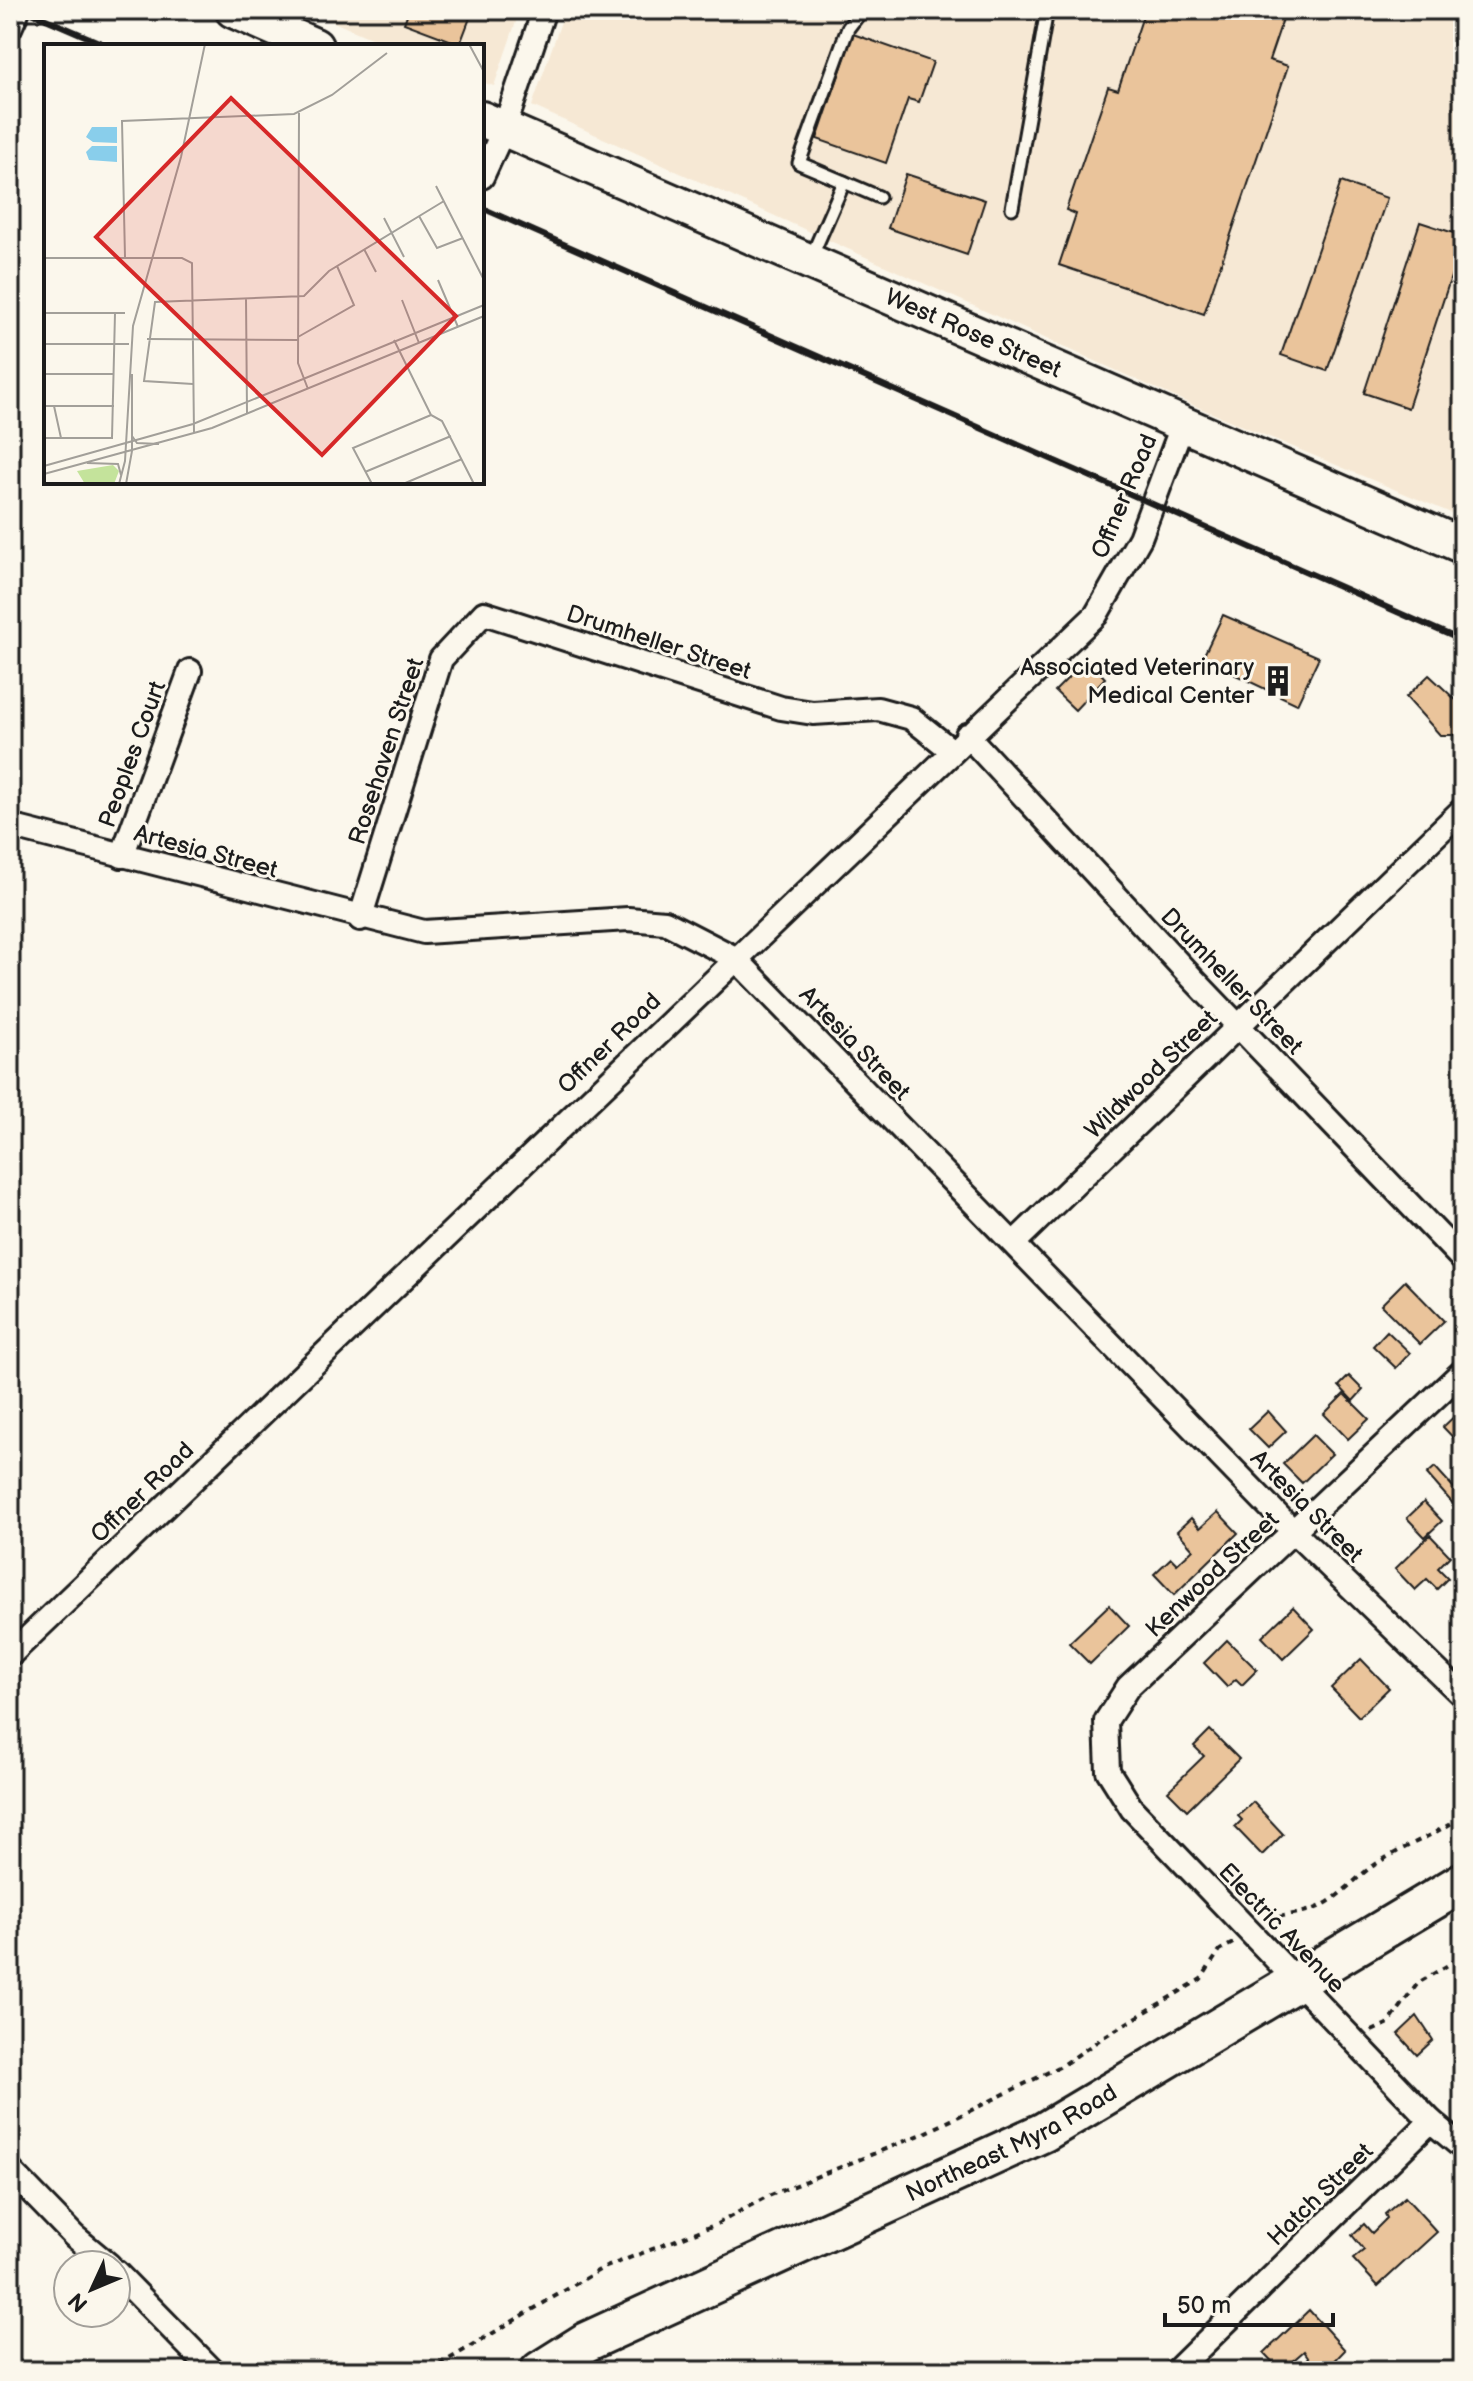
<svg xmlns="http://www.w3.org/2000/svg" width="1473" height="2381" viewBox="0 0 1473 2381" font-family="'Balsamiq Sans',sans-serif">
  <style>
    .built { fill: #f6e8d4 }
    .building { fill: #eac49b; stroke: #1c1c1c; stroke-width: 2 }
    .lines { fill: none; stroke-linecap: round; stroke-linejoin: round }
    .lane-casing { stroke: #1c1c1c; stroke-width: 17 }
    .street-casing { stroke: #1c1c1c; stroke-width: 28 }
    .primary-casing { stroke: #1c1c1c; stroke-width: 40 }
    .highway-casing { stroke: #1c1c1c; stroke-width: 44 }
    .path { stroke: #1c1c1c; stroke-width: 4; stroke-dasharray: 6 6; stroke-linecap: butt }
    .lane { stroke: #fbf7ec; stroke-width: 11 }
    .street { stroke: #fbf7ec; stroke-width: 22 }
    .primary { stroke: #fbf7ec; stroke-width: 34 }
    .highway { stroke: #fbf7ec; stroke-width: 38 }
    .rail { stroke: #1c1c1c; stroke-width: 6 }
    .labels { text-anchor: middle; stroke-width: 6; stroke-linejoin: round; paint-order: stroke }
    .street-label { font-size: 24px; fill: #1c1c1c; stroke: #fbf7ec }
    .poi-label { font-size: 24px; fill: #1c1c1c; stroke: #fbf7ec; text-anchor: end }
    .inset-road { fill: none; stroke: #a29f99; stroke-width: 2 }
    .view { fill: #d62828; fill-opacity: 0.15; stroke: #d62828; stroke-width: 4 }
    .inset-edge { fill: none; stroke: #1c1c1c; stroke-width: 4 }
  </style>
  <rect width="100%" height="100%" fill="#fbf7ec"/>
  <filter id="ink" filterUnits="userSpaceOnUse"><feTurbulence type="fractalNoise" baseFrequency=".0125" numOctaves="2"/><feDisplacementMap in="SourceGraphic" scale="16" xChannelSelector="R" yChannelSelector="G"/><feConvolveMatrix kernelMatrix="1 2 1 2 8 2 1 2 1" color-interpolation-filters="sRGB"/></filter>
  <g filter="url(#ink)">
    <!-- built -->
    <g class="built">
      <polygon points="306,10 520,10 494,86 482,82 482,46 389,46"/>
      <polygon points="565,10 1463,10 1463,518 1188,403 532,106"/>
    </g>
    <!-- building -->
    <g class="building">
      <polygon points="409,10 473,10 460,44 404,23"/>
      <polygon points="1145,10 1286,10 1269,60 1288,66 1204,314 1059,265 1076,214 1066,210 1108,87 1118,90"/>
      <polygon points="853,34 933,62 919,102 908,99 886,163 817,139"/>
      <polygon points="906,174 985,200 967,255 888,228"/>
      <polygon points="1341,182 1387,198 1327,371 1281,355"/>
      <polygon points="1420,222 1463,236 1463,240 1408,408 1364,393"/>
      <polygon points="1223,615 1319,657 1297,704 1202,659"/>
      <polygon points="1087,659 1105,678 1075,710 1055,691"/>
      <polygon points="1429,675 1458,702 1463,701 1463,731 1459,735 1440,735 1406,697"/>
      <polygon points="1405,1281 1444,1321 1420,1344 1381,1305"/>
      <polygon points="1387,1331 1410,1353 1396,1368 1373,1346"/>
      <polygon points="1349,1376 1363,1390 1353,1401 1339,1386"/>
      <polygon points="1344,1394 1369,1419 1348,1439 1324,1414"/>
      <polygon points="1463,1408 1463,1448 1443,1427"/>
      <polygon points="1268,1411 1286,1431 1268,1448 1249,1429"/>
      <polygon points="1313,1435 1332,1454 1302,1483 1283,1464"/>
      <polygon points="1435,1467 1463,1498 1455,1506 1427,1474"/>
      <polygon points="1424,1502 1442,1521 1425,1537 1407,1518"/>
      <polygon points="1218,1512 1238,1533 1174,1595 1154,1574 1171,1558 1177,1564 1193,1549 1177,1531 1191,1518 1200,1528"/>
      <polygon points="1430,1535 1450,1556 1438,1568 1448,1578 1437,1589 1427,1579 1415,1590 1395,1569"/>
      <polygon points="1109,1605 1129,1626 1090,1664 1069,1643"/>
      <polygon points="1293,1607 1314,1629 1283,1659 1262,1637"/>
      <polygon points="1227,1640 1257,1670 1242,1685 1236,1679 1227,1687 1204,1663"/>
      <polygon points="1361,1659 1389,1688 1359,1717 1331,1688"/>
      <polygon points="1210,1730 1239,1759 1187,1810 1168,1791 1204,1756 1194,1746"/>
      <polygon points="1253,1802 1283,1834 1262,1855 1235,1827 1242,1820 1238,1816"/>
      <polygon points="1417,2016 1433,2040 1417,2055 1398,2034"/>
      <polygon points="1405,2197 1437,2232 1378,2286 1353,2259 1364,2250 1352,2235 1364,2224 1372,2233 1387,2218 1385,2214"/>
      <polygon points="1309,2310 1345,2350 1325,2371 1295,2371 1309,2358 1304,2351 1281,2371 1264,2353"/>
    </g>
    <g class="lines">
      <defs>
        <g id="lane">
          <polyline points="844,182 879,197"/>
          <polyline points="1012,208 1047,10"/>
          <polyline points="810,260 844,182 799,163 848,28 862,10"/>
        </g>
        <g id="street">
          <polyline points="10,28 18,10"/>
          <polyline points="482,177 504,129 544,10"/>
          <polyline points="967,735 1195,981 1463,1260"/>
          <polyline points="10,826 424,932 628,919 665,922 735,958 1295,1533 1463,1696"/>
          <polyline points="122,856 190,671"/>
          <polyline points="360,919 441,659 484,613 781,708 813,713 878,709 911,718 951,750"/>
          <polyline points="1014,1243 1463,809"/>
          <polyline points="1463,1371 1128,1687 1106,1721 1108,1771 1132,1809 1431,2121 1463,2148"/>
          <polyline points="10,1655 1096,615 1140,538 1182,426"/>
          <polyline points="10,2170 74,2236 109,2265"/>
          <polyline points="116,2272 213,2371"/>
          <polyline points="1176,2371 1431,2121"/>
        </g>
        <g id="primary">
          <polyline points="233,10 315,46"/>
          <path id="s1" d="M482,119L1463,546"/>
        </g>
        <g id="highway">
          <path id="s2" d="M540,2371L586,2342L1044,2132L1463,1882"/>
        </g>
      </defs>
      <!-- lane casing -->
      <use href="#lane" class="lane-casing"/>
      <!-- street casing -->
      <use href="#street" class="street-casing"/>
      <!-- primary casing -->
      <use href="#primary" class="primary-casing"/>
      <!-- highway casing -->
      <use href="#highway" class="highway-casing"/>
      <!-- path -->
      <g class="path">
        <path d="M1268,1921C1280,1914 1303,1915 1321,1906C1339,1897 1354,1880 1370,1868C1399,1848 1433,1836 1463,1816"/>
        <polyline points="1372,2031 1389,2023 1418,1983 1463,1956"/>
        <polyline points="429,2371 601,2269 717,2224 766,2197 925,2133 1063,2065 1105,2036 1201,1979 1220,1950 1233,1943"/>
      </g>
      <!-- lane -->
      <use href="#lane" class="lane"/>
      <!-- street -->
      <use href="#street" class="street"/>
      <!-- primary -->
      <use href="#primary" class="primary"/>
      <!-- highway -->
      <use href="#highway" class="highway"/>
      <!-- rail -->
      <g class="rail">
        <polyline points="25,10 108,46"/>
        <polyline points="482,208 1463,641"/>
      </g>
    </g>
  </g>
  <!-- icons -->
  <defs>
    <symbol id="building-bare" viewBox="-9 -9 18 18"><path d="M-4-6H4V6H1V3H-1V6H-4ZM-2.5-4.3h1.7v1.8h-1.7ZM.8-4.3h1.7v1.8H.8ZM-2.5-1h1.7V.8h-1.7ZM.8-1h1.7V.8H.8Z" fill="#1c1c1c" stroke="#fbf7ec" stroke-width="2.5" paint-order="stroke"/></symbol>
  </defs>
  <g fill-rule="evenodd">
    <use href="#building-bare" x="1256" y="659" width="44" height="44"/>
  </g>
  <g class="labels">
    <!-- street labels -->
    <g class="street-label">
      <text dy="8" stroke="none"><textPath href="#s1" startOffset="536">West Rose Street</textPath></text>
      <text transform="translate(1124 496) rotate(-67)" y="8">Offner Road</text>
      <text transform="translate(659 642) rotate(18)" y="8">Drumheller Street</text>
      <text transform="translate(386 751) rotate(-72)" y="8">Rosehaven Street</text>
      <text transform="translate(132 754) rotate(-70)" y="8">Peoples Court</text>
      <text transform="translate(206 851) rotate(15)" y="8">Artesia Street</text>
      <text transform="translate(1232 981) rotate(46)" y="8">Drumheller Street</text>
      <text transform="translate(609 1043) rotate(-44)" y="8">Offner Road</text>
      <text transform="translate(855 1043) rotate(46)" y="8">Artesia Street</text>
      <text transform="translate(1151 1074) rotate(-44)" y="8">Wildwood Street</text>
      <text transform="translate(142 1492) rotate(-44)" y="8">Offner Road</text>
      <text transform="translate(1307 1506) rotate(45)" y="8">Artesia Street</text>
      <text transform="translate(1212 1574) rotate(-43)" y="8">Kenwood Street</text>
      <text transform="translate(1282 1928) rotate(46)" y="8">Electric Avenue</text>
      <text dy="8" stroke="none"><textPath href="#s2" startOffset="524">Northeast Myra Road</textPath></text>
      <text transform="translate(1320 2194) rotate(-44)" y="8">Hatch Street</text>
    </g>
    <!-- poi labels -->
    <g class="poi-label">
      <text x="1254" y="675">Associated Veterinary<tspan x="1254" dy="28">Medical Center</tspan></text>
    </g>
  </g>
  <!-- overview -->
  <g transform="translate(44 44)">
    <rect width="440" height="440" fill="#fbf7ec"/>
    <path d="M69,421L75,427L70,440H41L33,427Z" fill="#c4e39b"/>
    <path d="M73,83V99L49,98L42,93L48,83ZM48,102H73V118L45,116L42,108Z" fill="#89ceeb"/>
    <path class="inset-road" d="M425,0L440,28M255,69L254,319L264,345M392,142L440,236M375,172L393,204L419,194M340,174L360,213M320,205L332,228M81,213L78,77L250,70L288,51L343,9M0,214H138L148,219L150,389M394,236L414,283M202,254L203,369M358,256L375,299M0,269H81M254,293L310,261L293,222M103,295L254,296M350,296L387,371L398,377L430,440M0,300H85M0,330H70M149,340L100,337L111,258L260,252L285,227L400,157M0,362H70M10,362L17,394M88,392L93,399L115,400M0,394H68L71,269M43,419L74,420L77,431M0,422L149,380L440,261M321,428L407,392M0,430L168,384L440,272M75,440L81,417L89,282L137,113L161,0M82,440L88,407V330M328,440L309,404L387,371M359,440L418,415"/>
    <path class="view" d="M187,54L412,272L278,411L52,193Z"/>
    <rect width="440" height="440" class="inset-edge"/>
  </g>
  <!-- margin -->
  <rect width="1473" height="2381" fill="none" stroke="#fbf7ec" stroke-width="40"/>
  <rect x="20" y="20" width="1433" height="2341" fill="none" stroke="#1c1c1c" stroke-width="3" filter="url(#ink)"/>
  <!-- north arrow -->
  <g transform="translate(92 2289) rotate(226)"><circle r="38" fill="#fbf7ec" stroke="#a29f99" stroke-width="2"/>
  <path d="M0-6L14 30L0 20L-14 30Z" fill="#1c1c1c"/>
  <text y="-12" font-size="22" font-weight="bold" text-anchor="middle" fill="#1c1c1c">N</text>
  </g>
  <!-- scale -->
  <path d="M1165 2313v12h168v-12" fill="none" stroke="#1c1c1c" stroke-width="4"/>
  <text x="1177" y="2313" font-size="24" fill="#1c1c1c" stroke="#fbf7ec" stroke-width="6" paint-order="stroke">50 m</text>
</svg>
